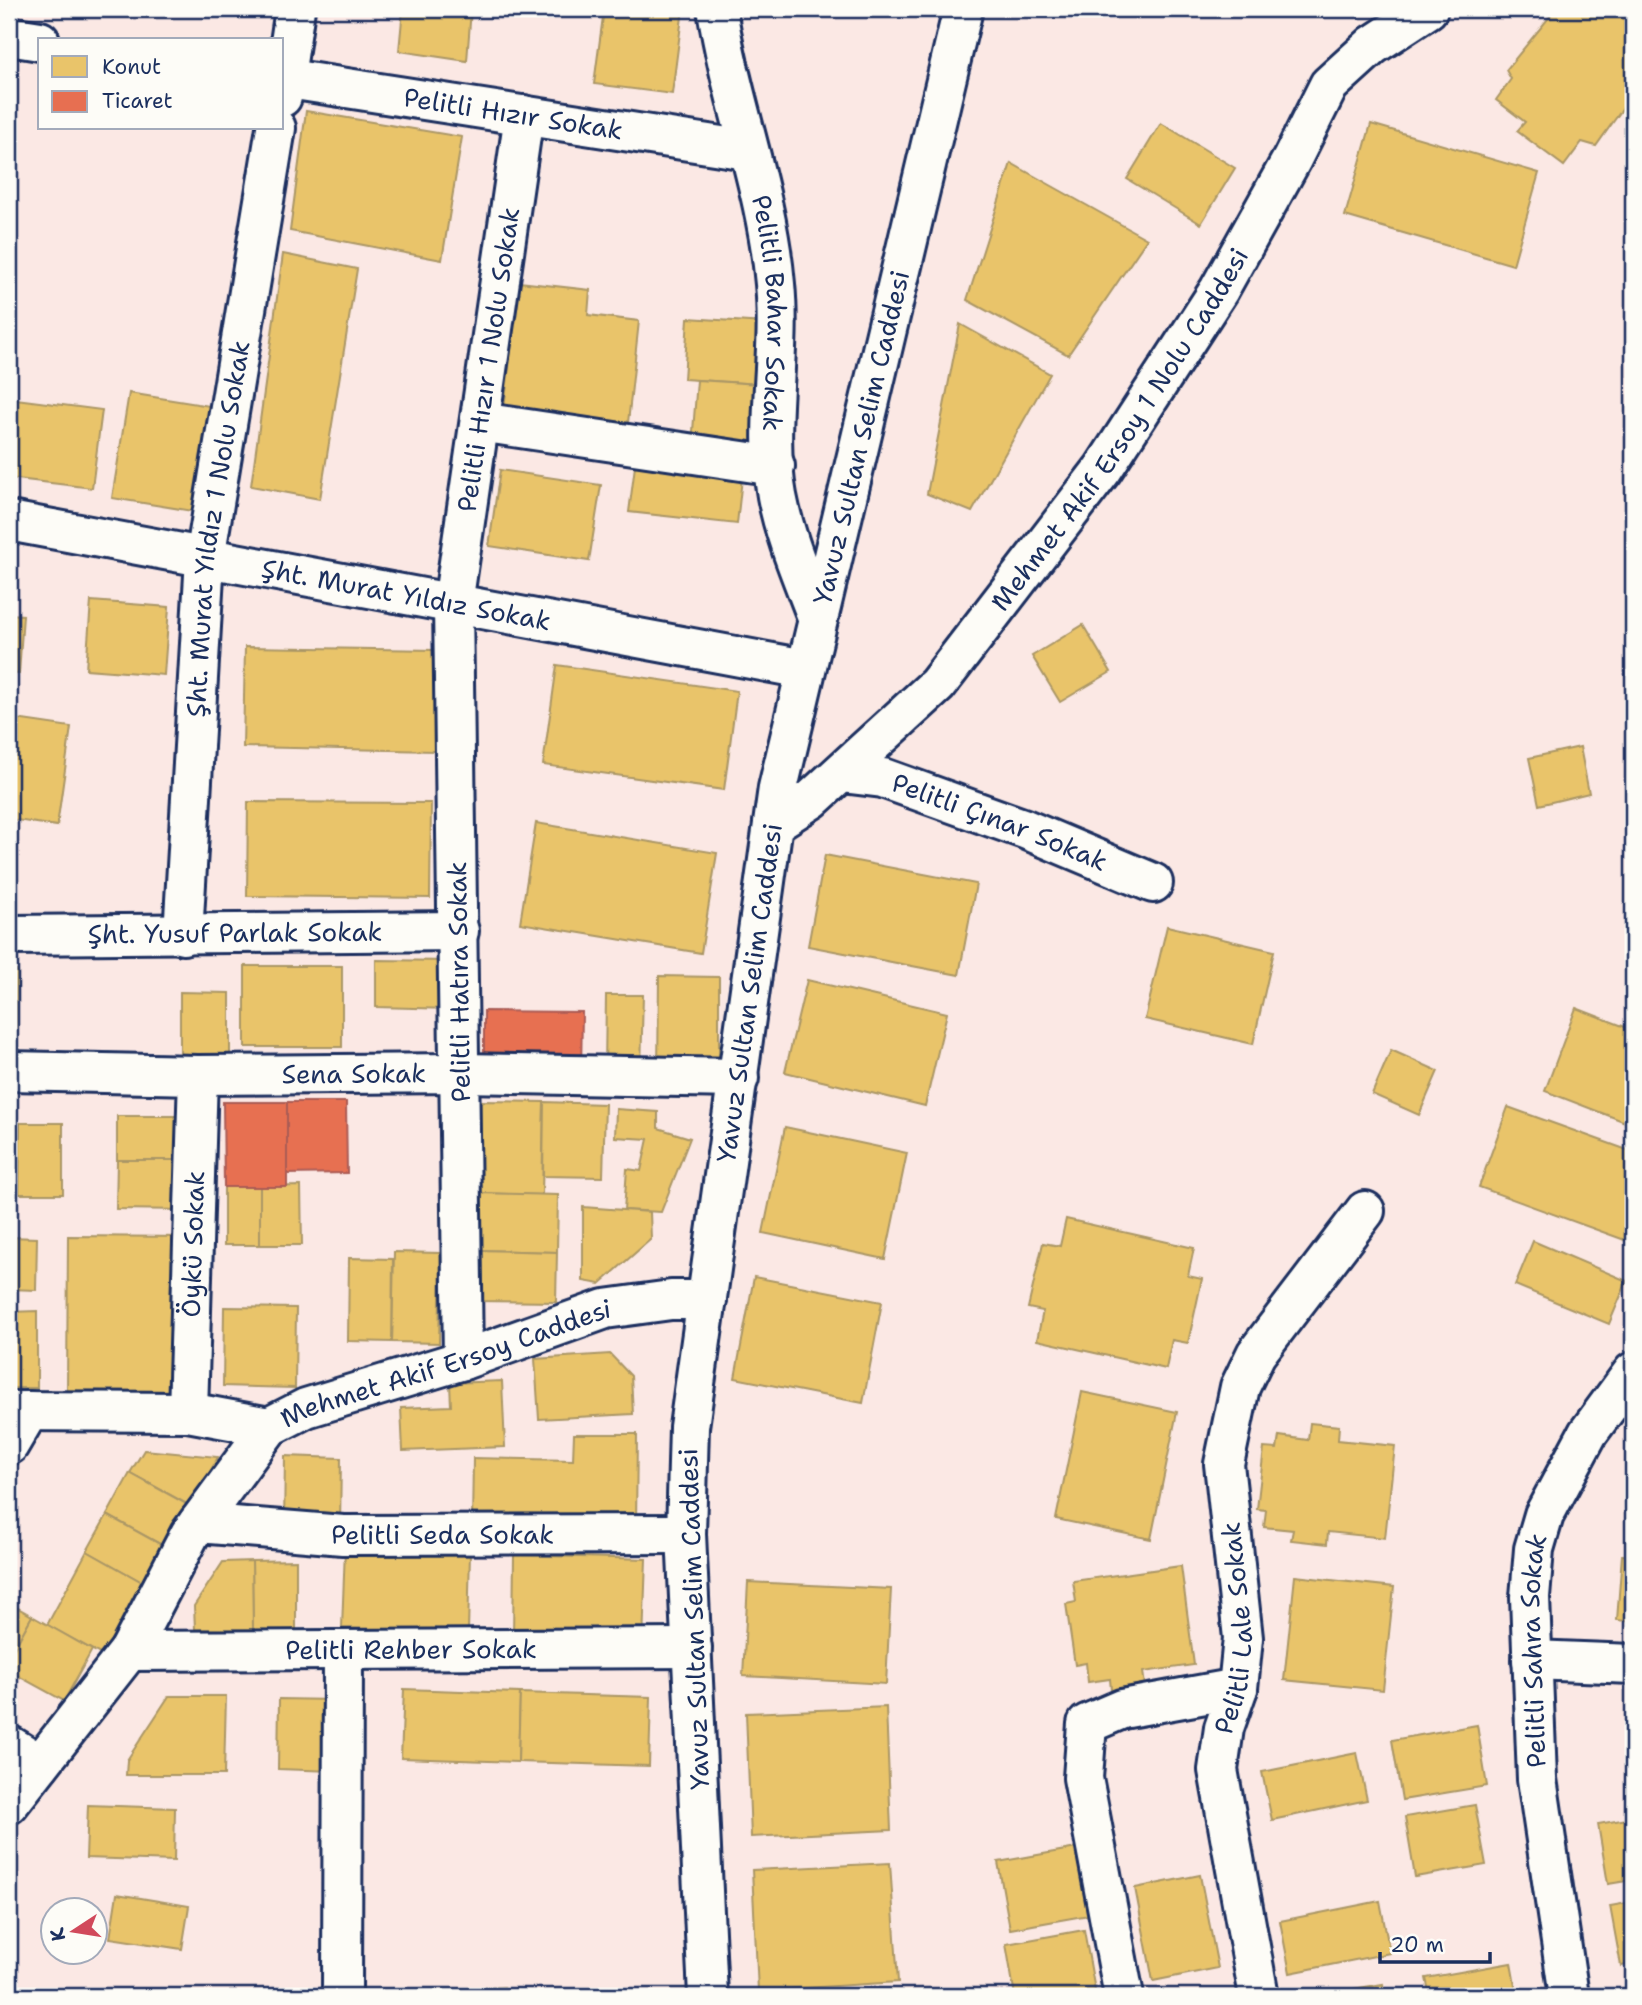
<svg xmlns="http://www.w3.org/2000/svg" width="1642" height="2005" viewBox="0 0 1642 2005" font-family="'Shantell Sans',sans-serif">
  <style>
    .homes { fill: #e9c46a; stroke: #ab9766; stroke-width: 2 }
    .shops { fill: #e76f51; stroke: #aa5c55; stroke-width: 2 }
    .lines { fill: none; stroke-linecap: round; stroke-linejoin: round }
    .street-casing { stroke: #1b2f5e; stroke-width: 44 }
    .secondary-casing { stroke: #1b2f5e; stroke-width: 44 }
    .street { stroke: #fdfcf7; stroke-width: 38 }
    .secondary { stroke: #fdfcf7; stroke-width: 38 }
    .labels { text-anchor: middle; stroke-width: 7; stroke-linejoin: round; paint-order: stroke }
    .street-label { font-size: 26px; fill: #1b2f5e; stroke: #fdfcf7 }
  </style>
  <rect width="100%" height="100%" fill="#fbe8e4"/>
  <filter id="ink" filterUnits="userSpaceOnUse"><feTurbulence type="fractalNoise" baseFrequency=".0143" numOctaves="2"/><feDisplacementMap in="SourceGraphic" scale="14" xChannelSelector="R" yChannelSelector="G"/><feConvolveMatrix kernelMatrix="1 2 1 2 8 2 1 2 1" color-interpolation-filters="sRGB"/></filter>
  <g filter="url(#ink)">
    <!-- homes -->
    <g class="homes">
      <polygon points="403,9 471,9 467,61 399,51"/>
      <polygon points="604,9 683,9 672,94 594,84"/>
      <polygon points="1556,9 1633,9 1633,94 1596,146 1582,142 1564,166 1517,131 1525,122 1496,100 1511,79 1506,70"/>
      <polygon points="306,111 462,137 442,260 290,231"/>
      <polygon points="1161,123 1235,168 1201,224 1127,179"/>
      <polygon points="1371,124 1539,173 1513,265 1345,216"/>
      <polygon points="1011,163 1147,239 1068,355 967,300"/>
      <polygon points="283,254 357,269 320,499 251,486"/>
      <polygon points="519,282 590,290 588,315 639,321 628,423 504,409"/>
      <polygon points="688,318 764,323 759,384 684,379"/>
      <polygon points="960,324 1050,374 972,512 927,494"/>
      <polygon points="697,380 759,384 755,449 692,444"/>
      <polygon points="129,393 210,406 193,511 112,498"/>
      <polygon points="16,399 102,410 92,488 9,478"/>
      <polygon points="635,466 742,478 737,524 629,512"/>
      <polygon points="500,470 601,485 589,561 489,546"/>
      <polygon points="91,601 169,607 164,675 86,669"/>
      <polygon points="9,614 23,615 19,674 9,673"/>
      <polygon points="1083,625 1111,672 1060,702 1032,656"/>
      <polygon points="245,647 436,650 435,751 243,747"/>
      <polygon points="557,665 737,691 724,790 543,765"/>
      <polygon points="9,718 71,727 57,826 9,819"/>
      <polygon points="1580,747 1589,793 1539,805 1529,758"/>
      <polygon points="248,802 431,803 430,898 247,896"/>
      <polygon points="536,823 717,853 701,953 520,923"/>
      <polygon points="825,855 976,884 959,975 808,946"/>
      <polygon points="1167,926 1274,951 1253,1044 1145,1019"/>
      <polygon points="376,960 451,961 451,1009 376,1007"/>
      <rect x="245" y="966" width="97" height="81"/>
      <polygon points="9,970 17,971 15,1071 9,1071"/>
      <polygon points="659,976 719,977 719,1061 658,1074"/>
      <polygon points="807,980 947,1013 925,1106 785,1072"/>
      <polygon points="180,992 230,993 230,1074 180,1073"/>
      <polygon points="606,995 643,995 641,1071 605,1070"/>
      <polygon points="1576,1008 1633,1030 1633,1125 1545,1091"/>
      <polygon points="1391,1050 1438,1071 1419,1115 1372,1094"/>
      <polygon points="479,1101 544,1102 542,1195 477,1193"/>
      <polygon points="544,1102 605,1104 603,1177 543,1176"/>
      <polygon points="1508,1107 1633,1152 1633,1243 1479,1187"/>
      <polygon points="616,1109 658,1112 658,1128 690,1138 661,1212 624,1210 627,1169 641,1171 648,1139 615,1137"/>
      <rect x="117" y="1116" width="70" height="44"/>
      <polygon points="20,1123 63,1123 63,1194 19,1194"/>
      <polygon points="785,1127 907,1153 885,1259 763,1233"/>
      <polygon points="117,1160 187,1160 186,1210 116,1209"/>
      <polygon points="301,1186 302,1245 260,1245 260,1187"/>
      <rect x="224" y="1187" width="36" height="58"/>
      <polygon points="477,1193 558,1195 557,1252 476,1250"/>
      <polygon points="583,1207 650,1212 651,1239 600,1284 583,1281"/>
      <polygon points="1066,1219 1194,1248 1188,1276 1202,1279 1188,1343 1172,1340 1166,1369 1037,1340 1043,1311 1028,1308 1043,1243 1060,1246"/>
      <polygon points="68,1236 189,1237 187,1395 67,1394"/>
      <polygon points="9,1237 37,1238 36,1290 9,1289"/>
      <polygon points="1533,1241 1627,1281 1609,1324 1515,1285"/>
      <polygon points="476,1250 557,1252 556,1302 475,1301"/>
      <polygon points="394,1252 441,1253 439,1343 392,1342"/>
      <polygon points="349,1258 393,1259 392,1342 348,1341"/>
      <polygon points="754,1277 882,1302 863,1403 735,1378"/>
      <polygon points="224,1307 296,1308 295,1388 223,1386"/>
      <polygon points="37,1311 37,1388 9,1388 9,1312"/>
      <polygon points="610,1354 631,1376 633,1414 539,1419 535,1359"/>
      <polygon points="502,1381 505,1447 403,1451 401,1408 451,1406 450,1383"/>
      <polygon points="1082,1392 1177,1412 1151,1539 1056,1519"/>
      <polygon points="1310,1423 1339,1426 1338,1440 1395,1446 1385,1538 1328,1532 1327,1544 1291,1540 1293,1530 1264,1527 1266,1510 1257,1509 1264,1448 1277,1449 1279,1436 1308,1440"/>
      <polygon points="574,1434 637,1434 636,1527 472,1525 473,1458 573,1460"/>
      <polygon points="144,1450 218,1457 192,1507 130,1473"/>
      <polygon points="285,1456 341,1458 340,1528 284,1527"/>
      <polygon points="130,1473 192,1507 169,1549 107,1515"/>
      <polygon points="107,1515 169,1549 149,1586 87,1551"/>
      <polygon points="345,1549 470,1553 468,1632 342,1628"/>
      <polygon points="87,1551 149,1586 109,1659 47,1625"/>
      <polygon points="514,1555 646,1559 643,1642 513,1638"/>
      <polygon points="1622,1555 1633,1556 1633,1622 1617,1620"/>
      <polygon points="296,1560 296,1631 253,1631 252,1561"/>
      <polygon points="252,1561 253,1631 195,1629 194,1606 223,1562"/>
      <polygon points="1181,1566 1194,1665 1143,1672 1145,1685 1111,1690 1110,1679 1088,1682 1086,1663 1075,1665 1066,1604 1076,1602 1073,1581"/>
      <polygon points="1295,1576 1394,1587 1383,1690 1284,1680"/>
      <polygon points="748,1582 891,1589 886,1684 743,1676"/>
      <polygon points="9,1603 32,1616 9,1658"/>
      <polygon points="32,1616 92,1650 64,1701 9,1671 9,1658"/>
      <polygon points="404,1689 520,1693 518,1762 401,1758"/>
      <polygon points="520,1693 651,1697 649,1766 518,1762"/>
      <polygon points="169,1696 226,1696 224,1775 126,1775 127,1760"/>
      <polygon points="279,1699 335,1700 333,1771 278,1769"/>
      <polygon points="886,1707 891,1830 751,1837 746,1713"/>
      <polygon points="1477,1725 1487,1786 1402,1800 1392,1740"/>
      <polygon points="1357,1753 1367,1800 1272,1820 1262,1772"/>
      <polygon points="88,1805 175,1808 174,1861 86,1858"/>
      <polygon points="1475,1805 1486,1865 1415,1877 1405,1817"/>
      <polygon points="1633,1818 1633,1880 1608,1884 1598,1824"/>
      <polygon points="1077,1848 1089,1915 1010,1929 998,1862"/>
      <polygon points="890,1863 898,1982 758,1991 752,1870"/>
      <polygon points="1200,1875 1218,1968 1153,1981 1135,1888"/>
      <polygon points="117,1894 189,1906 182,1949 110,1938"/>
      <polygon points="1380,1901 1390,1953 1290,1973 1280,1921"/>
      <polygon points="1633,1902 1633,1964 1621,1966 1610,1906"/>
      <polygon points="1084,1930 1096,1996 1015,1996 1006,1944"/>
      <polygon points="1511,1963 1517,1996 1430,1996 1426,1978"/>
      <polygon points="1383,1984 1385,1996 1312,1996"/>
      <polygon points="504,1987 504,1996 439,1996 439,1992"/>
    </g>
    <!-- shops -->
    <g class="shops">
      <polygon points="484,1011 582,1012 581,1074 484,1073"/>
      <polygon points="223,1102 287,1102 287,1187 224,1187"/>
      <polygon points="287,1102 346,1102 347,1173 287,1174"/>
    </g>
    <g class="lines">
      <defs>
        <g id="street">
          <path id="s1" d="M717,9C731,101 767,190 775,284C782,354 764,426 777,496C785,538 802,577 817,617"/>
          <polyline points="9,36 40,41"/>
          <path id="s2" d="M282,78L747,150"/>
          <polyline points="282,97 295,9"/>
          <polyline points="480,422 775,466"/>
          <path id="s3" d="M9,521L805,669"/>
          <path id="s4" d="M842,773L883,778L1025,829L1153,883"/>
          <path id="s5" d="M773,824L812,799L937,685L1103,469L1219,290L1292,159L1329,85L1373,45L1428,9"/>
          <path id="s6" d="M9,935L459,931"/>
          <path id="s7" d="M183,935L205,558L276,128"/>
          <path id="s8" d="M9,1071L198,1075L461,1073L739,1078"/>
          <path id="s9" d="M463,1360L453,604L524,115"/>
          <polyline points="9,1411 188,1412 269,1427"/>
          <path id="s10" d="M188,1412L198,1075"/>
          <polyline points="9,1445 29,1411"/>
          <path id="s11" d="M198,1523L343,1535L686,1534"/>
          <path id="s12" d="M129,1651L692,1648"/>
          <polyline points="1532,1660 1633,1664"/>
          <polyline points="9,1745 40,1764"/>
          <polyline points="342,1996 343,1650"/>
          <polyline points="1124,1996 1083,1778 1087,1724 1122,1709 1238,1688"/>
          <path id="s13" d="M1259,1996L1218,1770L1224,1728L1238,1688L1243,1638L1224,1464L1240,1387L1256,1354L1365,1211"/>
        </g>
        <g id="secondary">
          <path id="s14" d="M9,1804L129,1651L190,1534L269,1427L306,1408L463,1360L605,1309L671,1300H707"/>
          <path id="s15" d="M708,1996L686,1534L689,1427L778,788L963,9"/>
          <path id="s16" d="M1569,1996L1537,1779L1530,1597L1534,1549L1544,1515L1588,1433L1633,1372"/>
        </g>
      </defs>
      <!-- street casing -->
      <use href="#street" class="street-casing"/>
      <!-- secondary casing -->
      <use href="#secondary" class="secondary-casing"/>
      <!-- street -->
      <use href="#street" class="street"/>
      <!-- secondary -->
      <use href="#secondary" class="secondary"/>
    </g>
  </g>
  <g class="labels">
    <!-- street labels -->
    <g class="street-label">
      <text dy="9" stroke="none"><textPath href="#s2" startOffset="234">Pelitli Hızır Sokak</textPath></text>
      <text dy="9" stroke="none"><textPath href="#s1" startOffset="310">Pelitli Bahar Sokak</textPath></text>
      <text dy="9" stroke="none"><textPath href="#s9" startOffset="1003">Pelitli Hızır 1 Nolu Sokak</textPath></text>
      <text dy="9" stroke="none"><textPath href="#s5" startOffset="530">Mehmet Akif Ersoy 1 Nolu Caddesi</textPath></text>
      <text dy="9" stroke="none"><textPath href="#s15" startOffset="1575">Yavuz Sultan Selim Caddesi</textPath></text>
      <text dy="9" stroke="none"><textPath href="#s7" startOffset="408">Şht. Murat Yıldız 1 Nolu Sokak</textPath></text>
      <text dy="9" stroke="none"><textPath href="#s3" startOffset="404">Şht. Murat Yıldız Sokak</textPath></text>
      <text dy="9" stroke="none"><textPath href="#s4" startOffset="166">Pelitli Çınar Sokak</textPath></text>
      <text dy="9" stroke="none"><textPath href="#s6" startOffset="226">Şht. Yusuf Parlak Sokak</textPath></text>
      <text transform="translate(459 982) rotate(-91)" y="9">Pelitli Hatıra Sokak</text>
      <text dy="9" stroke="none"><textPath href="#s15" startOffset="1008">Yavuz Sultan Selim Caddesi</textPath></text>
      <text dy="9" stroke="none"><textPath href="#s8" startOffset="345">Sena Sokak</textPath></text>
      <text dy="9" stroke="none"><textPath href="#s10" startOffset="168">Öykü Sokak</textPath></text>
      <text dy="9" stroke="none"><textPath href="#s14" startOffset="648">Mehmet Akif Ersoy Caddesi</textPath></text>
      <text dy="9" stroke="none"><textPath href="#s11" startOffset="245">Pelitli Seda Sokak</textPath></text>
      <text transform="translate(694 1619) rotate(-92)" y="9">Yavuz Sultan Selim Caddesi</text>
      <text dy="9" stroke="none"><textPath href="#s13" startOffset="374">Pelitli Lale Sokak</textPath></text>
      <text dy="9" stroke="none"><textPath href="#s12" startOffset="282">Pelitli Rehber Sokak</textPath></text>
      <text dy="9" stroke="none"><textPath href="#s16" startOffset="348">Pelitli Sahra Sokak</textPath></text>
    </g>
  </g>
  <!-- margin -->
  <rect width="1642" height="2005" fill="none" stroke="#fdfcf7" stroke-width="35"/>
  <rect x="18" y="18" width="1607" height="1970" fill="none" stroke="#1b2f5e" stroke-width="2.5" filter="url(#ink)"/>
  <!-- legend -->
  <rect x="38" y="38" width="245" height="91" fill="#fdfcf7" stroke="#a3aaba" stroke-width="2"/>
  <rect x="52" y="56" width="35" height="21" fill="#e9c46a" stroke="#a3aaba" stroke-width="2"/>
  <text x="102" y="74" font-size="21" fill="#1b2f5e">Konut</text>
  <rect x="52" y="91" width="35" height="21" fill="#e76f51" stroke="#a3aaba" stroke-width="2"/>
  <text x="102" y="108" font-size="21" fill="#1b2f5e">Ticaret</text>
  <!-- north arrow -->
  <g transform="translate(74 1931) rotate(258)"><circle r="33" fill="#fdfcf7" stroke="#a3aaba" stroke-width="2"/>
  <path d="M0-5L12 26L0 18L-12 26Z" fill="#d1495b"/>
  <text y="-10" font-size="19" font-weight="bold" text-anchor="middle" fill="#1b2f5e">K</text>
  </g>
  <!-- scale -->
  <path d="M1380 1952v10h110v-10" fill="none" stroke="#1b2f5e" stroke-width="3.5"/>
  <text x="1390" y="1952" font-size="21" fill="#1b2f5e" stroke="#fdfcf7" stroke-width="5" paint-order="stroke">20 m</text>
</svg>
